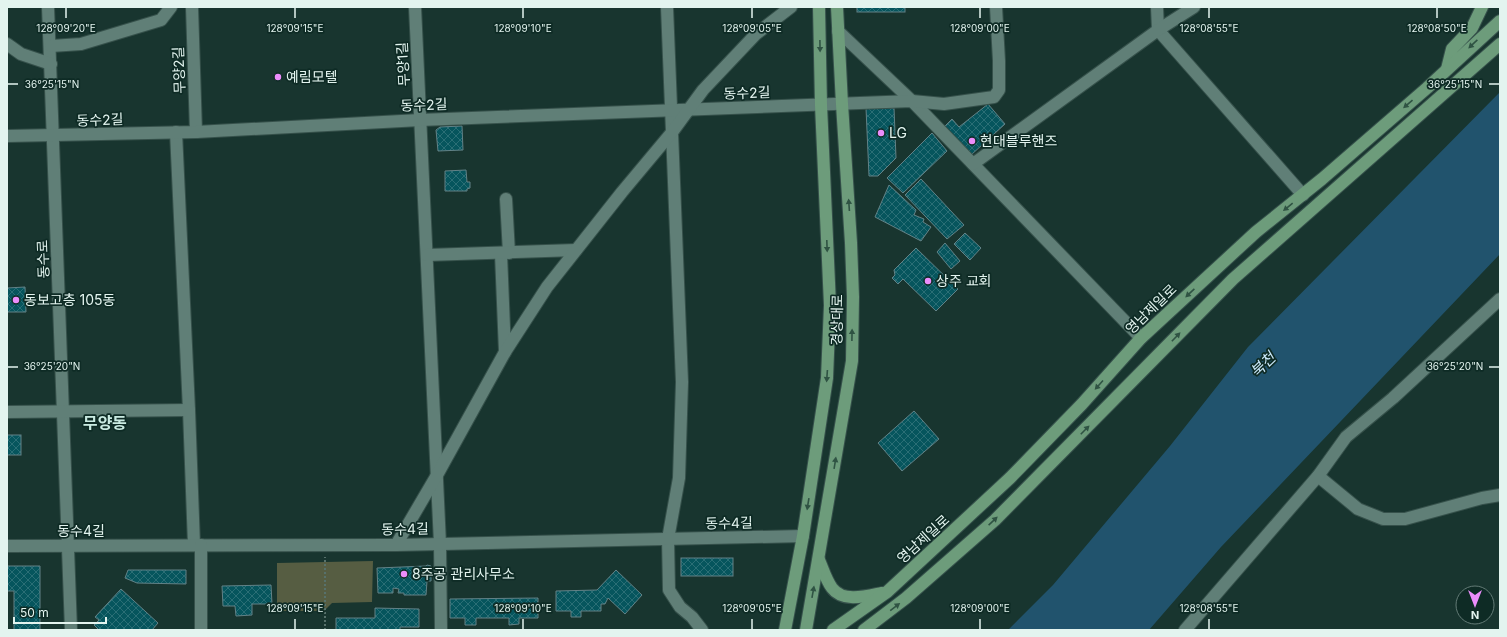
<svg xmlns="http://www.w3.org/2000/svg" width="1507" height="637" viewBox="0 0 1507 637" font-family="Inter,'Noto Sans KR',sans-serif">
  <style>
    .park { fill: #565d42 }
    .water { fill: #21536d }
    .building { fill: url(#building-cross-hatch); stroke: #628287 }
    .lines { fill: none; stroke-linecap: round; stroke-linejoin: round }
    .minor-casing { stroke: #36514b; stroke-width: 14 }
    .major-casing { stroke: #36514b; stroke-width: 14 }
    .path { stroke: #57716b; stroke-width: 2; stroke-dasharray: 2 2; stroke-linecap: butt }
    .minor { stroke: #607f77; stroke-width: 12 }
    .major { stroke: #6d9c7b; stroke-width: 12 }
    .oneway { fill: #2f5343 }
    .ticks { fill: none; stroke: #e3f4ef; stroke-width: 1.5 }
    .poi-dot { fill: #eb8dfb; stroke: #0e2b25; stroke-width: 1.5 }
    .labels { text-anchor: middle; stroke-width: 3.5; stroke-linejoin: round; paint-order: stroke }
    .street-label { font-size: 14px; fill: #e3f4ef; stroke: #0e2b25 }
    .poi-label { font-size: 14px; fill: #e3f4ef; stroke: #0e2b25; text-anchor: start }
    .water-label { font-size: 15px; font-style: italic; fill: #cce9fb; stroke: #0e2b25 }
    .quarter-label { font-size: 16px; font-weight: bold; fill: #caebe2; stroke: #0e2b25 }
    .ticks-label { font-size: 10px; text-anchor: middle; fill: #e3f4ef; stroke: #0e2b25; stroke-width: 3.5; stroke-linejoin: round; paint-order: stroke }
  </style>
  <defs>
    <pattern id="building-cross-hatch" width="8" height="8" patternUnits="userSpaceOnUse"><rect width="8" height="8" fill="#06555d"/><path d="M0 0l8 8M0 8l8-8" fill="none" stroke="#2a6e75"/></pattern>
  </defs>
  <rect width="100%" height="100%" fill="#18352f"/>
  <!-- park -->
  <polygon class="park" points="373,561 372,602 332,603 324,611 277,611 277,563"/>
  <!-- water -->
  <polygon class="water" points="1500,92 1500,254 1221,547 1149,630 1008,630 1053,585 1170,446 1248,347"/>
  <!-- building -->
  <g class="building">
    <rect x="857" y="7" width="48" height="5"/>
    <polygon points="988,104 1005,124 971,155 943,128 952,119 959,127"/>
    <polygon points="866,108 894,108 896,158 878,176 869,176"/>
    <polygon points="462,126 463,150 438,151 436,130 440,127"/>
    <polygon points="932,133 947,151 903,193 887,178"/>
    <polygon points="466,170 467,182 470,182 470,188 467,189 467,191 445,191 445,171"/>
    <polygon points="921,179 964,225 947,239 905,195"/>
    <polygon points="889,185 916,210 914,215 924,219 923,222 931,227 921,241 875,217"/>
    <polygon points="965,233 981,248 970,260 954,244"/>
    <polygon points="945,243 960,261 951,269 937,252"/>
    <polygon points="916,248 958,289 936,311 903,279 898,284 892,278 895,275 894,270"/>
    <polygon points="25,287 26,312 7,312 7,288"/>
    <polygon points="914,411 939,439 902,471 878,443"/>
    <rect x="7" y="435" width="14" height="20"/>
    <rect x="681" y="558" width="52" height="18"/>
    <polygon points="427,565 431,566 431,581 427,581 426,595 404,595 404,593 398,593 399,589 393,588 393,593 378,593 377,568 426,566"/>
    <polygon points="7,566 40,566 40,630 14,630 14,591 7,591"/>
    <polygon points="128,570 186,570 186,584 137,583 125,578"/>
    <polygon points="616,570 642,595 625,614 608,598 605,604 601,604 601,611 581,611 581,617 571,617 571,611 556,611 556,591 597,590"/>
    <polygon points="271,585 272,604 252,604 252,615 236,616 235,606 223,606 222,586"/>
    <polygon points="121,589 158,623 152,630 131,630 130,629 129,630 99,630 94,625 99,620 95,617"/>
    <polygon points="538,598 538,618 519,618 519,624 509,625 509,618 476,618 476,625 465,625 465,618 450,618 450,599"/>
    <polygon points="375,608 419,609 419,627 400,627 400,630 336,630 336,618 375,618"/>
  </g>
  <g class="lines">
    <defs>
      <g id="minor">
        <polyline points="48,7 71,630"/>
        <polyline points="192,7 196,132"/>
        <polyline points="415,7 440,544 441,630"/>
        <polyline points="667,7 682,382 679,478 668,539 669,590 680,607 692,617 702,630"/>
        <polyline points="1157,7 1158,30 1303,195"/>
        <polyline points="838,31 912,101 1141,338"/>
        <polyline points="7,44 21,54 51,64"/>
        <polyline points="51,46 81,44 161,20 171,7"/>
        <polyline points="176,132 189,410 194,545"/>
        <polyline points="7,136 196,132 420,120 912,101 944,104 994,97 999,90 999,61 996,7"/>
        <polyline points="973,164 1158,30 1194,7"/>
        <polyline points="506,199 509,253"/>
        <polyline points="501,254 505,352"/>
        <polyline points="427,255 576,250"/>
        <polyline points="7,412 189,410"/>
        <polyline points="1318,476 1358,509 1383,519 1405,519 1482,498 1500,495"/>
        <polyline points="396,545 437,475 505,352 547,287 622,192 673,131 703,90 756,34 791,7"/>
        <polyline points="7,546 396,545 803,536"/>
        <polyline points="201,630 201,545"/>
        <polyline points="1185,630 1318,476 1346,437 1393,398 1500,299"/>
      </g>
      <g id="major">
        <polyline points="1447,69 1452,49 1472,28 1482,7"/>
        <path d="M819,560C823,569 826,580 832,588C843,603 867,596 882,593"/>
        <polyline points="785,630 803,536 827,378 830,305 821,105 819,7"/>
        <polyline points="806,630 852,361 853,297 851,243 842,104 837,7"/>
        <polyline points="833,630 887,592 1010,478 1082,404 1141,338 1256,232 1322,179 1427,88 1500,21"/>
        <polyline points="864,630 906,598 995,520 1233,279 1500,44"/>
      </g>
    </defs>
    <!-- minor casing -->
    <use href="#minor" class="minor-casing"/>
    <!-- major casing -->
    <use href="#major" class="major-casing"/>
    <!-- path -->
    <polyline class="path" points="325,630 325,557"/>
    <!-- minor -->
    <use href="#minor" class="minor"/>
    <!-- major -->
    <use href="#major" class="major"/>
  </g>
  <!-- one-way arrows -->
  <defs><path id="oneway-solid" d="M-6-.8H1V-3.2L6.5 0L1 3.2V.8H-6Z"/></defs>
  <g class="oneway">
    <use href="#oneway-solid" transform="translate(1473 44) rotate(137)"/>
    <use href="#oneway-solid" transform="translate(820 46) rotate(89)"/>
    <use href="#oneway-solid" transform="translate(1408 104) rotate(139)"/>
    <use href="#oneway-solid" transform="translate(849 205) rotate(-94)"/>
    <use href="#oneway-solid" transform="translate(1288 207) rotate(141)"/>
    <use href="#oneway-solid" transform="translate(827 246) rotate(88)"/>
    <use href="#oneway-solid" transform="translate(1190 293) rotate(137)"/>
    <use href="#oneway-solid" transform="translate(852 335) rotate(-89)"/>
    <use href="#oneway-solid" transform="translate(1176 337) rotate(-46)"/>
    <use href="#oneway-solid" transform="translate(827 376) rotate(94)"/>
    <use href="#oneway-solid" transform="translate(1099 385) rotate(132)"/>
    <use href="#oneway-solid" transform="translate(1085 430) rotate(-45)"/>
    <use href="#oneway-solid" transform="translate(835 463) rotate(-81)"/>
    <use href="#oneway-solid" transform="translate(808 504) rotate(99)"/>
    <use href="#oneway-solid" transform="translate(993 521) rotate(-43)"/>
    <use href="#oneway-solid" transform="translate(813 592) rotate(-80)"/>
    <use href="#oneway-solid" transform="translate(895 607) rotate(-37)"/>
  </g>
  <!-- ticks -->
  <path class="ticks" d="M66,8V18M295,8V18M523,8V18M752,8V18M980,8V18M1209,8V18M1437,8V18M8,84H18M1489,84H1499M8,367H18M1489,367H1499M295,619V629M523,619V629M752,619V629M980,619V629M1209,619V629"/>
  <!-- markers -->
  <g class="poi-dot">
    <circle cx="278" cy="77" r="4"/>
    <circle cx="881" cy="133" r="4"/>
    <circle cx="972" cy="141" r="4"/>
    <circle cx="928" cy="281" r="4"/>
    <circle cx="16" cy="300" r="4"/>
    <circle cx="404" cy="574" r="4"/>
  </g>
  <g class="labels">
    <!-- street labels -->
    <g class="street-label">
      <text transform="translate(403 64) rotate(-93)" y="5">무양1길</text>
      <text transform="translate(179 70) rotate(-92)" y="5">무양2길</text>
      <text transform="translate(747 93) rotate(-2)" y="5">동수2길</text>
      <text transform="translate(424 105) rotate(-2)" y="5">동수2길</text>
      <text transform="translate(100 120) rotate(-2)" y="5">동수2길</text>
      <text transform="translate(43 259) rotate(-92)" y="5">동수로</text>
      <text transform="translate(1151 309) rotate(-44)" y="5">영남제일로</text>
      <text transform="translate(837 320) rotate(-89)" y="5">경상대로</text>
      <text transform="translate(729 523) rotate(-1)" y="5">동수4길</text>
      <text transform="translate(405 529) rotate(-1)" y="5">동수4길</text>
      <text x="81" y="536">동수4길</text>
      <text transform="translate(923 539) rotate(-42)" y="5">영남제일로</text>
    </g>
    <!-- poi labels -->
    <g class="poi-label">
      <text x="286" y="82">예림모텔</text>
      <text x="889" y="138">LG</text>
      <text x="980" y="146">현대블루핸즈</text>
      <text x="936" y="286">상주 교회</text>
      <text x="24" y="305">동보고층 105동</text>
      <text x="412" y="579">8주공 관리사무소</text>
    </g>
    <!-- water labels -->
    <g class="water-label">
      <text transform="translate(1263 365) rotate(-44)" y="5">북천</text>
    </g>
    <!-- quarter labels -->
    <g class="quarter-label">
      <text x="105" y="429">무양동</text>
    </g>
  </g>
  <g class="ticks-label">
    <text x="66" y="32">128°09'20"E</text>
    <text x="295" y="32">128°09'15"E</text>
    <text x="523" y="32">128°09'10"E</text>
    <text x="752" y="32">128°09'05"E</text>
    <text x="980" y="32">128°09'00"E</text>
    <text x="1209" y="32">128°08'55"E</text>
    <text x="1437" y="32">128°08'50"E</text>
    <text x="1455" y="88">36°25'15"N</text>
    <text x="52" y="88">36°25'15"N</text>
    <text x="1455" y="370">36°25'20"N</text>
    <text x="52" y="370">36°25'20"N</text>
    <text x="295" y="612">128°09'15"E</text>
    <text x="523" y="612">128°09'10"E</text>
    <text x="752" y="612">128°09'05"E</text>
    <text x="980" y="612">128°09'00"E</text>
    <text x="1209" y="612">128°08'55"E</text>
  </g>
  <!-- border -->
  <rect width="1507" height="637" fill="none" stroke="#e3f4ef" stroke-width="16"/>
  <!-- north arrow -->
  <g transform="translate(1475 605) rotate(180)"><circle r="19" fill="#0e2b25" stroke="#637b76"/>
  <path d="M0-3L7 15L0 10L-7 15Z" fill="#eb8dfb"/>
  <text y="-6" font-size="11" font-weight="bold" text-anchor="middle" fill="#e3f4ef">N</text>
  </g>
  <!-- scale -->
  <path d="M14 617v6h92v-6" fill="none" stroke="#e3f4ef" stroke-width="2"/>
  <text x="20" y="617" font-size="12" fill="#e3f4ef" stroke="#0e2b25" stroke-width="3" paint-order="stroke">50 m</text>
</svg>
